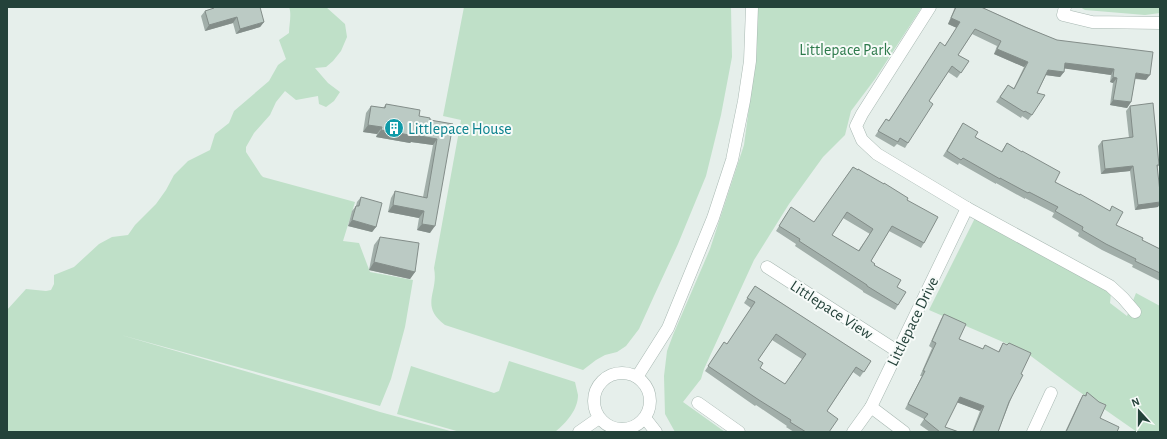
<svg xmlns="http://www.w3.org/2000/svg" width="1167" height="439" viewBox="0 0 1167 439" font-family="'Alegreya Sans',sans-serif">
  <style>
    .green { fill: #bfe0c8 }
    .lines { fill: none; stroke-linecap: round; stroke-linejoin: round }
    .minor-casing { stroke: #a8b8b2; stroke-width: 13 }
    .minor { stroke: #fff; stroke-width: 12 }
    .wall { fill: #a1aea9; fill-rule: evenodd }
    .shaded-wall { fill: #838d89 }
    .building { fill: #bbcac4; stroke: #838d89; fill-rule: evenodd }
    .labels { text-anchor: middle; stroke-width: 4; stroke-linejoin: round; paint-order: stroke }
    .park-label { font-size: 16px; fill: #2d7a4b; stroke: #f7fbf9 }
    .culture-label { font-size: 16px; fill: #0d838f; stroke: #f7fbf9; text-anchor: start }
    .street-label { font-size: 16px; fill: #24423a; stroke: #f7fbf9 }
  </style>
  <rect width="100%" height="100%" fill="#e6efeb"/>
  <!-- green -->
  <g class="green">
    <path d="M289,7H326L345,24L347,37L341,51L333,61L326,67L315,68L328,83L340,92L334,101L326,107L319,104L318,96L296,100L285,91L276,102L270,115L254,133L246,147V152L261,175L263,177L355,202L343,241L359,243L370,272L413,280L405,327L391,379L380,406L121,335L320,393L380,412L454,432H7V310L26,289L46,291L51,290L54,284V275L74,267L99,244L112,237L128,235L135,225L156,204L166,190L174,175L188,161L210,150L215,134L229,123L234,111L269,81L278,65L286,59L279,40L289,33C289,25 292,14 289,7Z"/>
    <path d="M464,7H731L732,57L721,115L706,176L678,244L654,296L639,329L626,346L617,352L605,355L596,360L583,370L445,325C419,305 439,293 434,268L461,120L443,116Z"/>
    <polygon points="757,7 922,7 875,79 851,111 845,135 823,157 789,204 754,260 704,369 701,379 683,402 725,432 675,432 665,414 664,376 667,351 673,335 710,249 744,145 750,100"/>
    <polygon points="1080,7 1160,7 1160,13 1145,15 1085,10"/>
    <polygon points="977,214 1111,293 1110,303 1127,316 1136,293 1160,306 1160,432 1137,432 1074,388 1024,351 929,310"/>
    <path d="M509,361L575,382C576,386 577,391 578,395C578,410 566,423 555,432H460L397,414L411,366L494,393L499,391Z"/>
  </g>
  <g class="lines">
    <defs>
      <g id="minor">
        <polyline points="930,7 862,114 856,126 862,140 877,154 967,208 1110,286 1123,298 1135,312"/>
        <polyline points="1065,7 1063,15 1092,22 1160,23"/>
        <polyline points="767,267 897,351"/>
        <circle cx="622" cy="401" r="28"/>
        <polyline points="637,377 668,328 713,218 732,160 744,101 750,61 752,7"/>
        <polyline points="698,403 739,432"/>
        <polyline points="871,407 904,432"/>
        <polyline points="645,418 656,432"/>
        <polyline points="579,432 599,418"/>
        <polyline points="853,432 871,407 967,208"/>
        <polyline points="1033,432 1051,393"/>
      </g>
    </defs>
    <!-- minor casing -->
    <use href="#minor" class="minor-casing"/>
    <!-- minor -->
    <use href="#minor" class="minor"/>
  </g>
  <!-- wall -->
  <g class="wall">
    <polygon points="213,7 264,22 260,27 236,34 233,23 205,31 201,16 205,11 212,9"/>
    <polygon points="955,7 981,7 1146,80 1135,79 1131,102 1127,108 1110,105 1113,83 1110,82 1111,75 1064,68 1064,72 1060,77 1046,75 1037,93 1032,115 1028,120 1022,116 1021,118 996,102 1008,85 1014,88 1024,67 994,54 997,46 972,34 958,55 969,61 957,78 948,72 929,101 908,143 905,148 897,144 894,147 875,136 886,119 889,120 945,45 957,28 948,24"/>
    <polygon points="386,104 430,120 453,124 430,233 417,230 419,218 388,212 391,198 395,191 423,197 433,145 411,142 410,143 376,137 377,134 363,132 366,113 371,106 383,108"/>
    <polygon points="1130,106 1159,165 1157,168 1158,207 1135,210 1130,171 1101,174 1098,146 1102,141 1129,138 1126,111"/>
    <polygon points="963,123 975,137 1001,152 1007,143 1055,182 1109,211 1112,206 1116,225 1142,240 1160,249 1160,281 1132,267 1133,265 1102,250 1078,236 1079,233 1052,217 1054,213 1025,198 1025,199 996,183 996,184 959,163 958,165 943,156"/>
    <path d="M853,167L907,200L924,243L921,248L889,231L871,261L874,265L897,287L898,305L895,310L863,292V291L795,246L796,244L776,231L787,213L814,222ZM843,218L870,234L858,251L832,235Z"/>
    <polygon points="361,197 376,227 372,232 348,226 352,211 356,206 357,202"/>
    <polygon points="380,237 415,272 410,279 369,270 374,245"/>
    <path d="M755,286L871,361L860,377L853,372L827,411L829,432H794L786,427L787,426L756,405L755,406L705,371L724,342L727,344L751,308L744,303ZM772,340L802,359L785,384L760,368L758,360Z"/>
    <polygon points="944,314 959,339 983,349 985,345 998,352 1003,343 1007,345 1009,343 1021,374 998,432 972,432 980,411 957,402 945,427 959,432 930,432 920,425 924,419 905,409 922,376 920,376 932,348 929,346 941,319"/>
    <polygon points="1087,392 1100,418 1117,432 1065,432 1080,400 1083,395 1085,395"/>
  </g>
  <!-- shaded-wall -->
  <g class="shaded-wall">
    <polygon points="237,17 233,23 205,31 209,25"/>
    <polygon points="951,18 960,22 957,28 948,24"/>
    <polygon points="264,22 260,27 236,34 240,29"/>
    <polygon points="997,49 1028,62 1024,67 994,54"/>
    <polygon points="1065,63 1114,69 1111,75 1061,68"/>
    <polygon points="1048,70 1064,72 1060,77 1045,75"/>
    <polygon points="1136,73 1150,75 1146,80 1133,78"/>
    <polygon points="1113,77 1117,78 1113,83 1110,82"/>
    <polygon points="1113,100 1131,102 1127,108 1110,105"/>
    <polygon points="368,125 382,127 377,134 363,132"/>
    <polygon points="381,130 415,135 437,139 433,145 411,142 410,143 376,137"/>
    <polygon points="1133,166 1130,171 1101,174 1105,169"/>
    <polygon points="1160,202 1160,204 1158,207 1135,210 1138,205"/>
    <polygon points="393,205 424,211 419,218 388,212"/>
    <polygon points="352,220 376,227 372,232 348,226"/>
    <polygon points="422,224 435,226 430,233 417,230"/>
    <polygon points="374,262 415,272 410,279 369,270"/>
    <polygon points="960,397 984,406 980,411 956,402"/>
  </g>
  <!-- building -->
  <g class="building">
    <polygon points="213,7 260,7 264,22 240,29 237,17 209,25 205,11 214,8"/>
    <polygon points="956,7 981,7 1025,27 1057,40 1153,52 1150,75 1136,73 1131,102 1113,100 1117,78 1113,77 1114,69 1065,63 1064,72 1048,70 1037,93 1045,95 1032,115 1025,111 1024,112 1000,97 1008,85 1014,89 1028,62 997,49 1001,41 975,29 958,55 969,61 961,73 952,66 929,101 933,104 908,143 900,138 898,142 878,131 886,119 889,121 940,42 945,46 960,22 951,18"/>
    <polygon points="1153,103 1159,165 1157,165 1160,192 1160,202 1138,205 1133,166 1105,169 1102,141 1133,137 1130,106"/>
    <polygon points="386,104 420,110 419,116 430,118 430,120 453,124 435,226 422,224 424,211 393,205 395,191 427,198 437,139 415,135 415,136 381,130 382,127 368,125 371,106 385,108"/>
    <polygon points="963,123 978,132 975,137 1002,152 1007,143 1022,152 1022,151 1060,172 1055,182 1080,195 1080,194 1110,211 1112,206 1123,212 1116,225 1143,238 1142,240 1160,249 1160,273 1135,261 1136,259 1106,244 1082,230 1083,227 1055,211 1058,207 1029,192 1028,193 1000,178 1000,179 963,158 961,160 947,151"/>
    <path d="M853,167L858,170V169L884,184V183L908,198L907,200L938,217L924,243L892,226L871,261L875,264L874,265L901,280L897,287L906,292L898,305L867,286V285L799,241L800,239L779,226L791,207L814,222ZM847,212L873,229L859,251L832,235Z"/>
    <polygon points="361,197 382,203 376,227 352,220 356,206 359,206"/>
    <polygon points="380,237 419,243 415,272 374,262"/>
    <path d="M755,286L871,361L864,372L856,367L827,411L838,419L829,432H806L790,422L791,420L759,400L708,366L724,342L727,344L755,302L747,298ZM776,334L806,354L785,384L760,368L763,363L758,360Z"/>
    <polygon points="944,314 966,324 959,339 983,349 985,345 999,352 1003,343 1007,345 1009,343 1031,353 1021,374 1023,375 1009,402 998,432 973,432 984,406 960,397 945,427 959,432 940,432 924,419 928,414 908,404 925,371 923,371 936,343 932,341"/>
    <polygon points="1087,392 1099,402 1106,405 1100,418 1119,427 1117,432 1066,432 1083,395 1086,396"/>
  </g>
  <!-- icons -->
  <defs>
    <symbol id="building-disc" viewBox="-11 -11 22 22"><circle r="9.5" fill="#0f9aa8" stroke="#f7fbf9"/><path d="M-4-6H4V6H1V3H-1V6H-4ZM-2.5-4.3h1.7v1.8h-1.7ZM.8-4.3h1.7v1.8H.8ZM-2.5-1h1.7V.8h-1.7ZM.8-1h1.7V.8H.8Z" fill="#fff"/></symbol>
  </defs>
  <g fill-rule="evenodd">
    <use href="#building-disc" x="383" y="117" width="22" height="22"/>
  </g>
  <g class="labels">
    <!-- park labels -->
    <g class="park-label">
      <text x="845" y="55">Littlepace Park</text>
    </g>
    <!-- culture labels -->
    <g class="culture-label">
      <text x="408" y="134">Littlepace House</text>
    </g>
    <!-- street labels -->
    <g class="street-label">
      <text transform="translate(832 309) rotate(33)" y="6">Littlepace View</text>
      <text transform="translate(912 321) rotate(-64)" y="6">Littlepace Drive</text>
    </g>
  </g>
  <!-- border -->
  <rect width="1167" height="439" fill="none" stroke="#24423a" stroke-width="16"/>
  <!-- north arrow -->
  <g transform="translate(1139 411) rotate(339)" stroke="#f7fbf9" stroke-width="3" paint-order="stroke">
  <path d="M0-3L7 15L0 10L-7 15Z" fill="#24423a"/>
  <text y="-6" font-size="11" font-weight="bold" text-anchor="middle" fill="#24423a">N</text>
  </g>
</svg>
